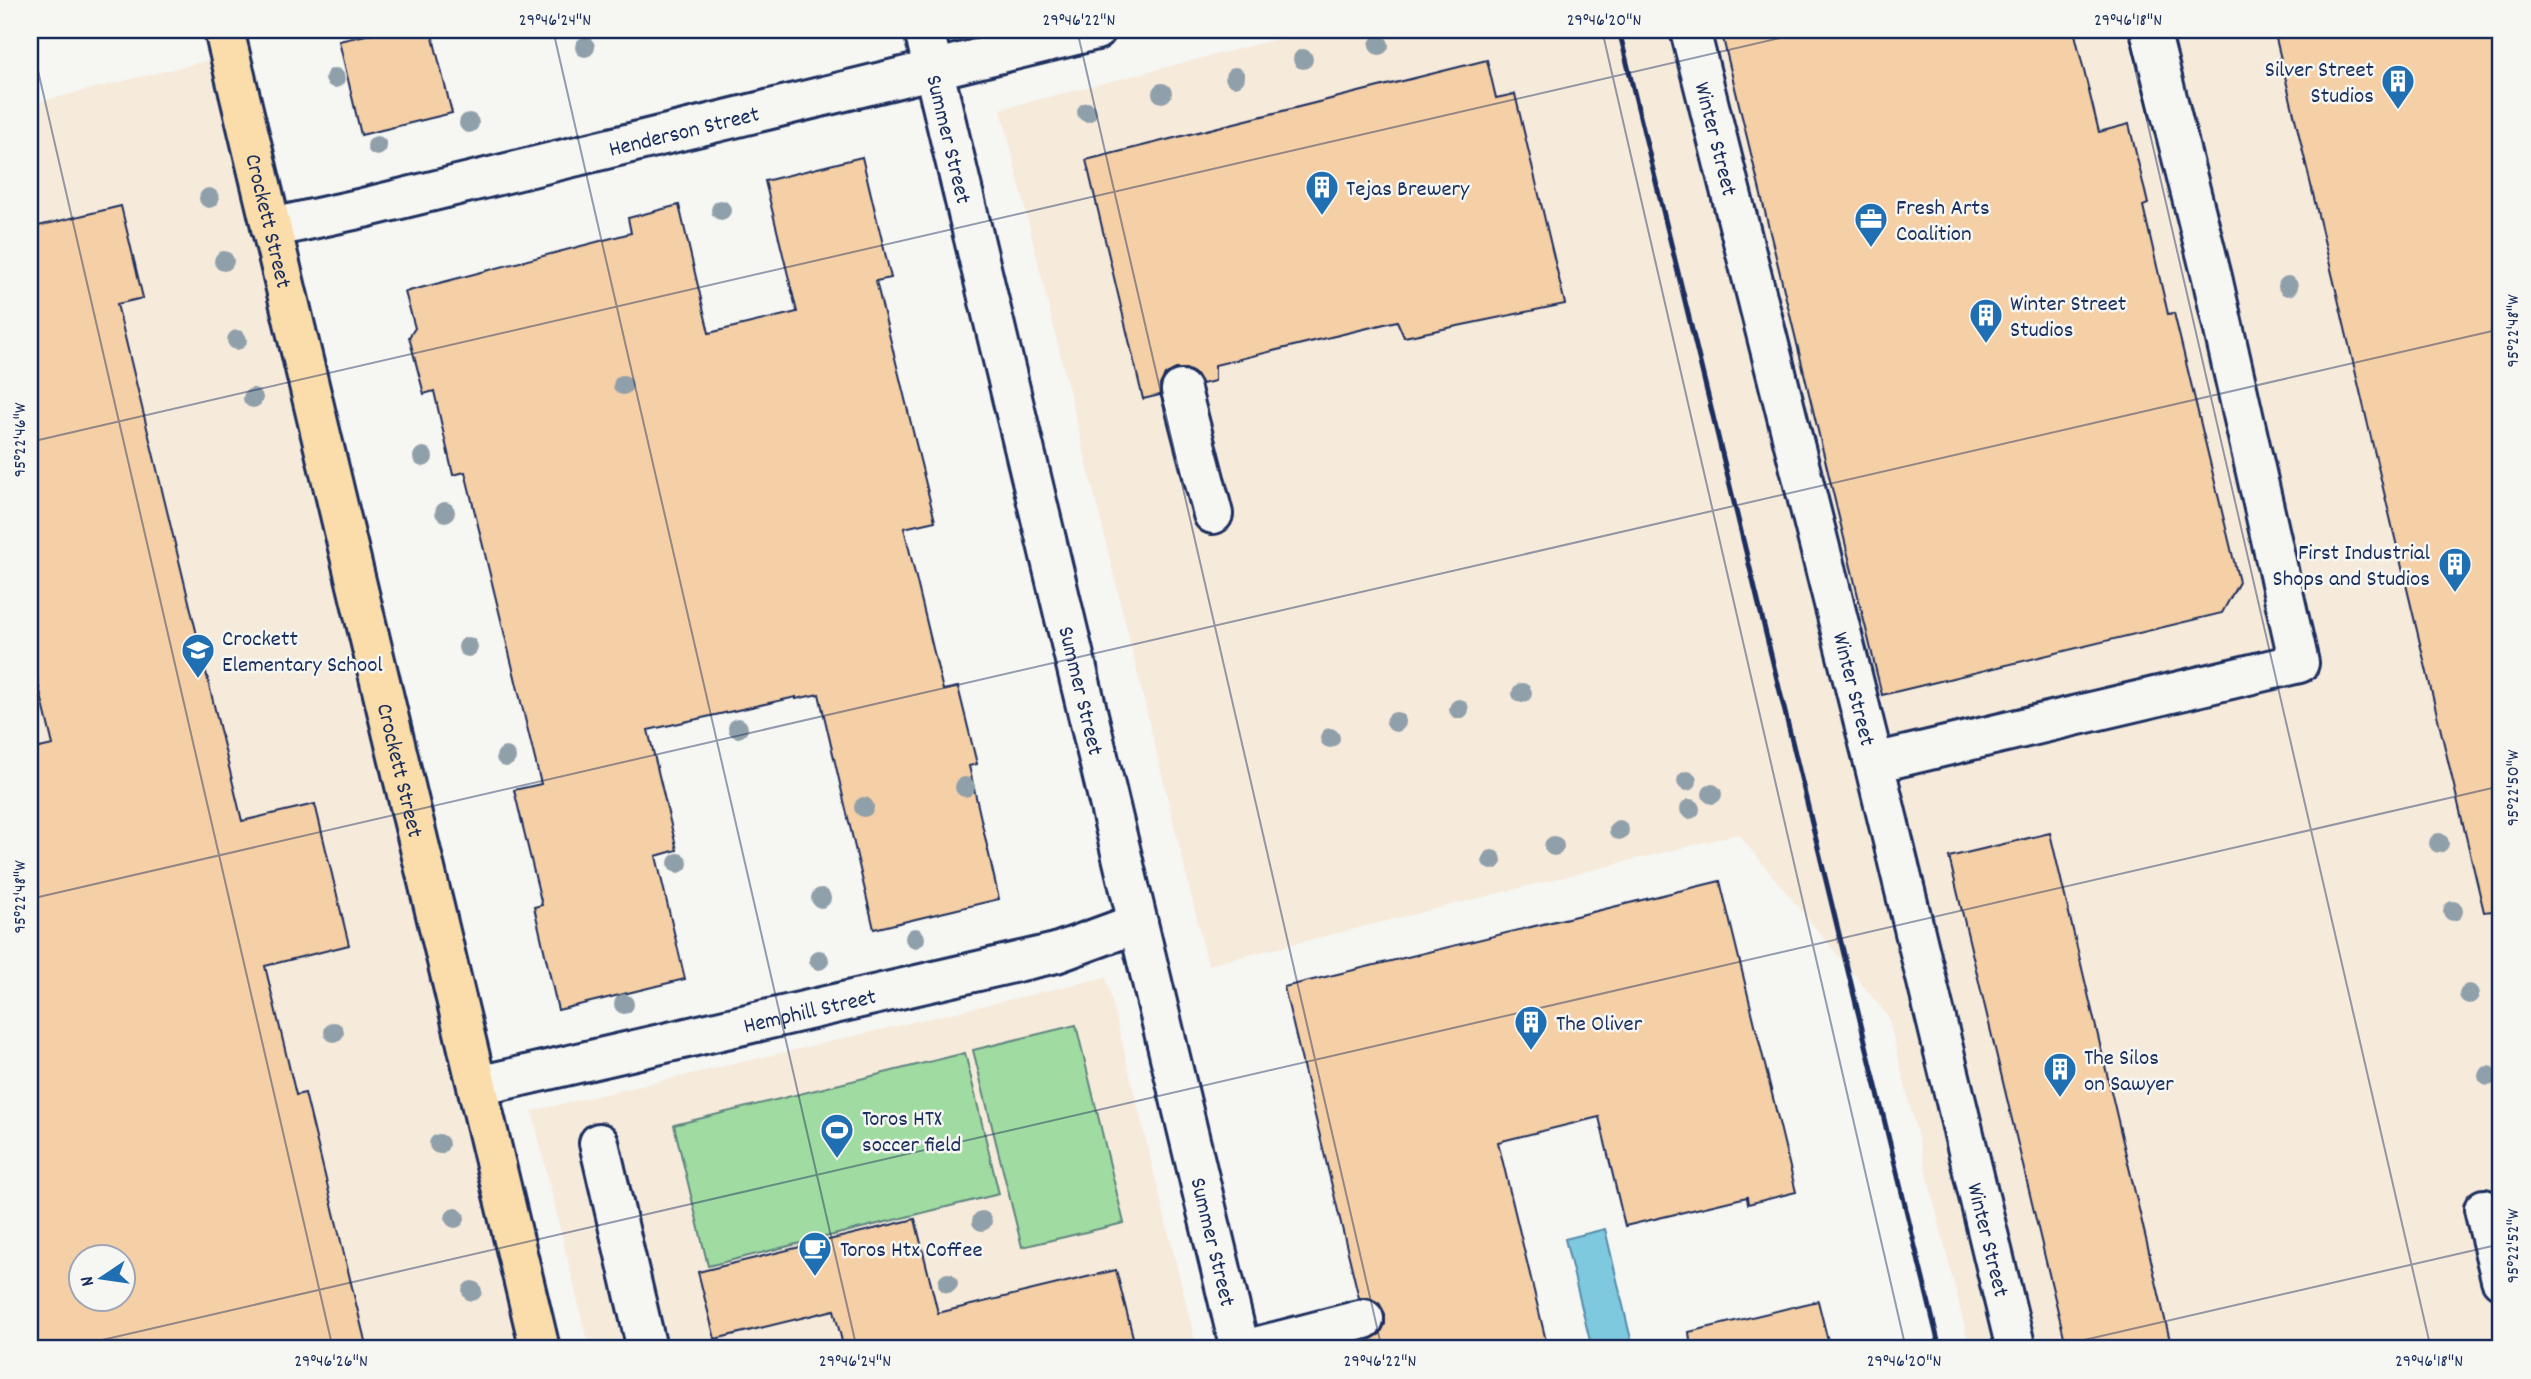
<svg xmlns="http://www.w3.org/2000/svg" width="2531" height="1379" viewBox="0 0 2531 1379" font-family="Dekko,sans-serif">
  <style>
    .built { fill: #f6eadb; fill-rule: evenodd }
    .green { fill: #a0dba1; stroke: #5e8580; stroke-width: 2 }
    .water { fill: #7ec9de; stroke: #568bab; stroke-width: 2 }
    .building { fill: #f5cfa5; stroke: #1b2f5e; stroke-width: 2; fill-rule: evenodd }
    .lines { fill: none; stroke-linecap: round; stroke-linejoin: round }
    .minor-casing { stroke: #1b2f5e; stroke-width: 44 }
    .major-casing { stroke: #1b2f5e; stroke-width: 44 }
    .minor { stroke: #f6f6f2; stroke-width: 38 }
    .major { stroke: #faddab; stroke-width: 38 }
    .rail { stroke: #1b2f5e; stroke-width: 5 }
    .tree { fill: #90a0aa }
    .ticks { fill: none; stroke: #1b2f5e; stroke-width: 2; stroke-opacity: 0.45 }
    .labels { text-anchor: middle; stroke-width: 5; stroke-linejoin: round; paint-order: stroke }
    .poi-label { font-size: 23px; fill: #1b2f5e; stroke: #f6f6f2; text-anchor: start }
    .street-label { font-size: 23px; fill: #1b2f5e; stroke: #f6f6f2 }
    .neatline { fill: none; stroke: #1b2f5e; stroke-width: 2.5 }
    .ticks-label { font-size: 18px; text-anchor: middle; fill: #1b2f5e }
  </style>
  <rect width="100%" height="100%" fill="#f6f6f2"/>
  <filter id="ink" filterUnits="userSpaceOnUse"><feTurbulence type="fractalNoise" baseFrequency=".0143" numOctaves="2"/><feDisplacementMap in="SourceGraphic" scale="14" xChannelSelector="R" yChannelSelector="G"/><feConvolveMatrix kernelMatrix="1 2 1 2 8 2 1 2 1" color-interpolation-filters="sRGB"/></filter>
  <g filter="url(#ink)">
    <!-- built -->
    <g class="built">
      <polygon points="1313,30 2501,30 2501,1349 1970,1349 1888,1016 1738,834 1208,965 1001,109"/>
      <path d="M214,59L530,1349H30V104ZM80,1256H122V1298H80Z"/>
      <polygon points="1106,977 1197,1349 589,1349 532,1111"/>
    </g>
    <!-- green -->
    <g class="green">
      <polygon points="1076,1025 1124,1223 1022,1247 973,1050"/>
      <polygon points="965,1053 999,1194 708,1266 674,1125"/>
    </g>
    <!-- water -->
    <polygon class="water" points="1605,1229 1633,1348 1627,1349 1592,1349 1565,1239"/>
    <!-- building -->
    <g class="building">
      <polygon points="388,30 431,30 452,113 361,135 339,41"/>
      <polygon points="1721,30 2074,30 2099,132 2129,124 2148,204 2143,206 2168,314 2174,313 2239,582 2222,613 1882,695"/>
      <polygon points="2274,30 2501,30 2501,910 2484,912"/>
      <polygon points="1487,60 1496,98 1515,94 1565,304 1404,337 1397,321 1215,365 1215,381 1202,384 1196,374 1186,369 1176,369 1165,375 1160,385 1160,395 1143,399 1086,160"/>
      <polygon points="862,157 891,278 876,281 935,521 904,528 943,690 958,687 977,764 969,766 999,899 874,929 819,694 796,699 796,697 648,730 677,850 656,856 685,979 558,1010 534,907 542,905 514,790 541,784 465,472 453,475 434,391 424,394 409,337 415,328 405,292 631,233 628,218 679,205 709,333 797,312 765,181"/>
      <path d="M121,206L143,298L117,304L242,821L315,804L349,945L265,966L296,1095L305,1093L367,1349H30V750L53,745L30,650V228ZM80,1256H122V1298H80Z"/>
      <polygon points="2050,833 2172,1349 2067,1349 1949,857"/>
      <polygon points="1720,881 1796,1192 1748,1204 1747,1197 1625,1226 1599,1117 1498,1142 1548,1349 1372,1349 1369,1340 1380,1334 1385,1324 1385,1314 1379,1303 1369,1298 1359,1298 1284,987"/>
      <polygon points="915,1219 938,1313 1116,1270 1136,1349 844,1349 834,1310 715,1339 698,1272"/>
      <polygon points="1818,1301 1830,1349 1691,1349 1689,1332"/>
    </g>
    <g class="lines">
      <defs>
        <g id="minor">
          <path id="s1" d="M924,30L1240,1349"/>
          <path id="s2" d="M1690,30L1874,763L2016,1349"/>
          <path id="s3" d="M271,228L363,208L1096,30"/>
          <polyline points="1181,390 1213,514"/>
          <polyline points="1874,763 2299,663 2212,277 2150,30"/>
          <path id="s4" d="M478,1086L1056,953L1138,923"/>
          <polyline points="599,1143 647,1349"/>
          <polyline points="2484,1209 2501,1279"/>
          <polyline points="1248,1349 1364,1319"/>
        </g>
        <g id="major">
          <path id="s5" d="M224,30L540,1349"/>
        </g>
      </defs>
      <!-- minor casing -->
      <use href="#minor" class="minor-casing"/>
      <!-- major casing -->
      <use href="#major" class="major-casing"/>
      <!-- minor -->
      <use href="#minor" class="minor"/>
      <!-- major -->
      <use href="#major" class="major"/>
      <!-- rail -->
      <polyline class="rail" points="1619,30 1940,1349"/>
    </g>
    <!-- trees -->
    <g class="tree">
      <circle cx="1379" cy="45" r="10"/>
      <circle cx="585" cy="47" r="10"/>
      <circle cx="1303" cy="59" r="10"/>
      <circle cx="1235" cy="77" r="10"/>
      <circle cx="335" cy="78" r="10"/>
      <circle cx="1162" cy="93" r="10"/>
      <circle cx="1087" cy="112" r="10"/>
      <circle cx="469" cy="123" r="10"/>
      <circle cx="377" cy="146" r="10"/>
      <circle cx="209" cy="198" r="10"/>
      <circle cx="721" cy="210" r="10"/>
      <circle cx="224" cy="261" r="10"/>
      <circle cx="2288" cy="286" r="10"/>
      <circle cx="237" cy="340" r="10"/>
      <circle cx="623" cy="385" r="10"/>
      <circle cx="253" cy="398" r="10"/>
      <circle cx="423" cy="457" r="10"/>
      <circle cx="445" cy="512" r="10"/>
      <circle cx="468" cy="647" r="10"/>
      <circle cx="1522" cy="693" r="10"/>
      <circle cx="1459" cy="709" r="10"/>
      <circle cx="1396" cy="722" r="10"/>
      <circle cx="738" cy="728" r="10"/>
      <circle cx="1330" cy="738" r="10"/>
      <circle cx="506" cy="757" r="10"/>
      <circle cx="1687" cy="781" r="10"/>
      <circle cx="965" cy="787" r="10"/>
      <circle cx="1712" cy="794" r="10"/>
      <circle cx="864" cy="807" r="10"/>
      <circle cx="1690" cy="809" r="10"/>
      <circle cx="1619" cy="830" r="10"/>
      <circle cx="2439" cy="843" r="10"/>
      <circle cx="1554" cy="846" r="10"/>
      <circle cx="1492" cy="860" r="10"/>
      <circle cx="678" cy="863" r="10"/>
      <circle cx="821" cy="898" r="10"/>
      <circle cx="2453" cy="911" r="10"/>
      <circle cx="915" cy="938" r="10"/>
      <circle cx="819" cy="960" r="10"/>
      <circle cx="2469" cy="994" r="10"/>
      <circle cx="624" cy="1004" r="10"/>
      <circle cx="334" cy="1032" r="10"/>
      <circle cx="2488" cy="1076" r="10"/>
      <circle cx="439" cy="1144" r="10"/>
      <circle cx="455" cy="1218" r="10"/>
      <circle cx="982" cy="1221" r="10"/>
      <circle cx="948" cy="1283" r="10"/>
      <circle cx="472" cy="1291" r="10"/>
    </g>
  </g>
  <!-- ticks -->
  <path class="ticks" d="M553,30L857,1349M1077,30L1382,1349M1602,30L1906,1349M2126,30L2431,1349M30,36L333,1349M30,442L1815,30M30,899L2501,329M63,1349L2501,786M2045,1349L2501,1244"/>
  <!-- icons -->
  <defs>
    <symbol id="building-pin" viewBox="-11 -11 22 30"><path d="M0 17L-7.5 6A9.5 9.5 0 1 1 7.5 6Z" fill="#1f6fb2" stroke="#f6f6f2"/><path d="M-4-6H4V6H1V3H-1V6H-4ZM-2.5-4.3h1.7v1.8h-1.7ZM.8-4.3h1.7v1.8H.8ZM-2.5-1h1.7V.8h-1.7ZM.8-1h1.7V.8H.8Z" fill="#fff"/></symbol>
    <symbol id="office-pin" viewBox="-11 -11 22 30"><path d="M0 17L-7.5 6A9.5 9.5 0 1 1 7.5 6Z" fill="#1f6fb2" stroke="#f6f6f2"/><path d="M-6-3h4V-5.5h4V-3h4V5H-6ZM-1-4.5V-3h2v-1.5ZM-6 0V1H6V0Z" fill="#fff"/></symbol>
    <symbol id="school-pin" viewBox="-11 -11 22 30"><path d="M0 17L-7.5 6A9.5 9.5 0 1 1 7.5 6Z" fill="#1f6fb2" stroke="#f6f6f2"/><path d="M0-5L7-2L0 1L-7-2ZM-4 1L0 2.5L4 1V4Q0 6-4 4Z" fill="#fff"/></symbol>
    <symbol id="stadium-pin" viewBox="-11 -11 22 30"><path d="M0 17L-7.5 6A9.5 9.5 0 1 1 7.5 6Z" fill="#1f6fb2" stroke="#f6f6f2"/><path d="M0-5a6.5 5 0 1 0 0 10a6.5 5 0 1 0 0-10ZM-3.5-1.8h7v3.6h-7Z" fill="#fff"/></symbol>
    <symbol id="cafe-pin" viewBox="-11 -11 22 30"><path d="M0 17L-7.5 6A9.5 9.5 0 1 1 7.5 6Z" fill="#1f6fb2" stroke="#f6f6f2"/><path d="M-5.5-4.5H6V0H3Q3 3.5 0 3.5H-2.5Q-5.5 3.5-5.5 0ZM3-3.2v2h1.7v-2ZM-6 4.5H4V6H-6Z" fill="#fff"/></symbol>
  </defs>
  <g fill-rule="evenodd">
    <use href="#building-pin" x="2379" y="62" width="38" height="52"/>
    <use href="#building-pin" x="1303" y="168" width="38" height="52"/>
    <use href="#office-pin" x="1852" y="200" width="38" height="52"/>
    <use href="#building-pin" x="1967" y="296" width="38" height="52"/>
    <use href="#building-pin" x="2436" y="545" width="38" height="52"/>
    <use href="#school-pin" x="179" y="631" width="38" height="52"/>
    <use href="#building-pin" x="1512" y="1003" width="38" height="52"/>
    <use href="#building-pin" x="2041" y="1050" width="38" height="52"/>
    <use href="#stadium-pin" x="818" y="1111" width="38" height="52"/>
    <use href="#cafe-pin" x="796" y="1229" width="38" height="52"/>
  </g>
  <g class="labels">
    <!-- poi labels -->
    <g class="poi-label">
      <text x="2374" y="76" text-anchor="end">Silver Street<tspan x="2374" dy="26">Studios</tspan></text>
      <text x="1346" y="195">Tejas Brewery</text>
      <text x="1896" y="214">Fresh Arts<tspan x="1896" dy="26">Coalition</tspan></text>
      <text x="2010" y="310">Winter Street<tspan x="2010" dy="26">Studios</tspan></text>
      <text x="2430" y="559" text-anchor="end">First Industrial<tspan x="2430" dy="26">Shops and Studios</tspan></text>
      <text x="222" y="645">Crockett<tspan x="222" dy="26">Elementary School</tspan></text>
      <text x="1556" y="1030">The Oliver</text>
      <text x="2084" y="1064">The Silos<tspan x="2084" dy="26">on Sawyer</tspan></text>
      <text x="862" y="1125">Toros HTX<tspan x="862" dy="26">soccer field</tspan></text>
      <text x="840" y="1256">Toros Htx Coffee</text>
    </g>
    <!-- street labels -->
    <g class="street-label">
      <text dy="8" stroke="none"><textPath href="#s3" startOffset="424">Henderson Street</textPath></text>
      <text dy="8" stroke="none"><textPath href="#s1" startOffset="112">Summer Street</textPath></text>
      <text dy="8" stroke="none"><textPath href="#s2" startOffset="112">Winter Street</textPath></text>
      <text dy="8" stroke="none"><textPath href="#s5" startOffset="196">Crockett Street</textPath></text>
      <text dy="8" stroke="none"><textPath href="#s1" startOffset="679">Summer Street</textPath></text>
      <text dy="8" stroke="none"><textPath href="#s2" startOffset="679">Winter Street</textPath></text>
      <text dy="8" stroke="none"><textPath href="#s5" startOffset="761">Crockett Street</textPath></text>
      <text dy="8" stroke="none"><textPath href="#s4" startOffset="340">Hemphill Street</textPath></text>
      <text dy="8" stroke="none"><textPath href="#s2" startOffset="1246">Winter Street</textPath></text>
      <text dy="8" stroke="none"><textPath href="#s1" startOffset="1246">Summer Street</textPath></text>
    </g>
  </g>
  <!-- margin -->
  <rect width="2531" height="1379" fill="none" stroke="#f6f6f2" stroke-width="77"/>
  <!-- north arrow -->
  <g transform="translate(102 1278) rotate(257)"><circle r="33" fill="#f6f6f2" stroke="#9ea6b7" stroke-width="2"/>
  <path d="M0-5L12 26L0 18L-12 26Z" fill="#1f6fb2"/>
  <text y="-10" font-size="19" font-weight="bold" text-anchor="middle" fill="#1b2f5e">N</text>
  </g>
  <rect x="38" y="38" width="2454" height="1302" class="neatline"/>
  <g class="ticks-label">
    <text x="555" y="25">29°46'24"N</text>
    <text x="1079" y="25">29°46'22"N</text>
    <text x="1604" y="25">29°46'20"N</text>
    <text x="2128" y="25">29°46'18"N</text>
    <text transform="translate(2512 331) rotate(-90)" y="6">95°22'48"W</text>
    <text transform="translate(19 440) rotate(-90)" y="6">95°22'46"W</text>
    <text transform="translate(2512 788) rotate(-90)" y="6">95°22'50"W</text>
    <text transform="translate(19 897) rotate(-90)" y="6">95°22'48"W</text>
    <text transform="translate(2512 1246) rotate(-90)" y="6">95°22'52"W</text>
    <text x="331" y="1366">29°46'26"N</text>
    <text x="855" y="1366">29°46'24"N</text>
    <text x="1380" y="1366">29°46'22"N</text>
    <text x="1904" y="1366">29°46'20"N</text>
    <text x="2429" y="1366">29°46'18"N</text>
  </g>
</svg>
